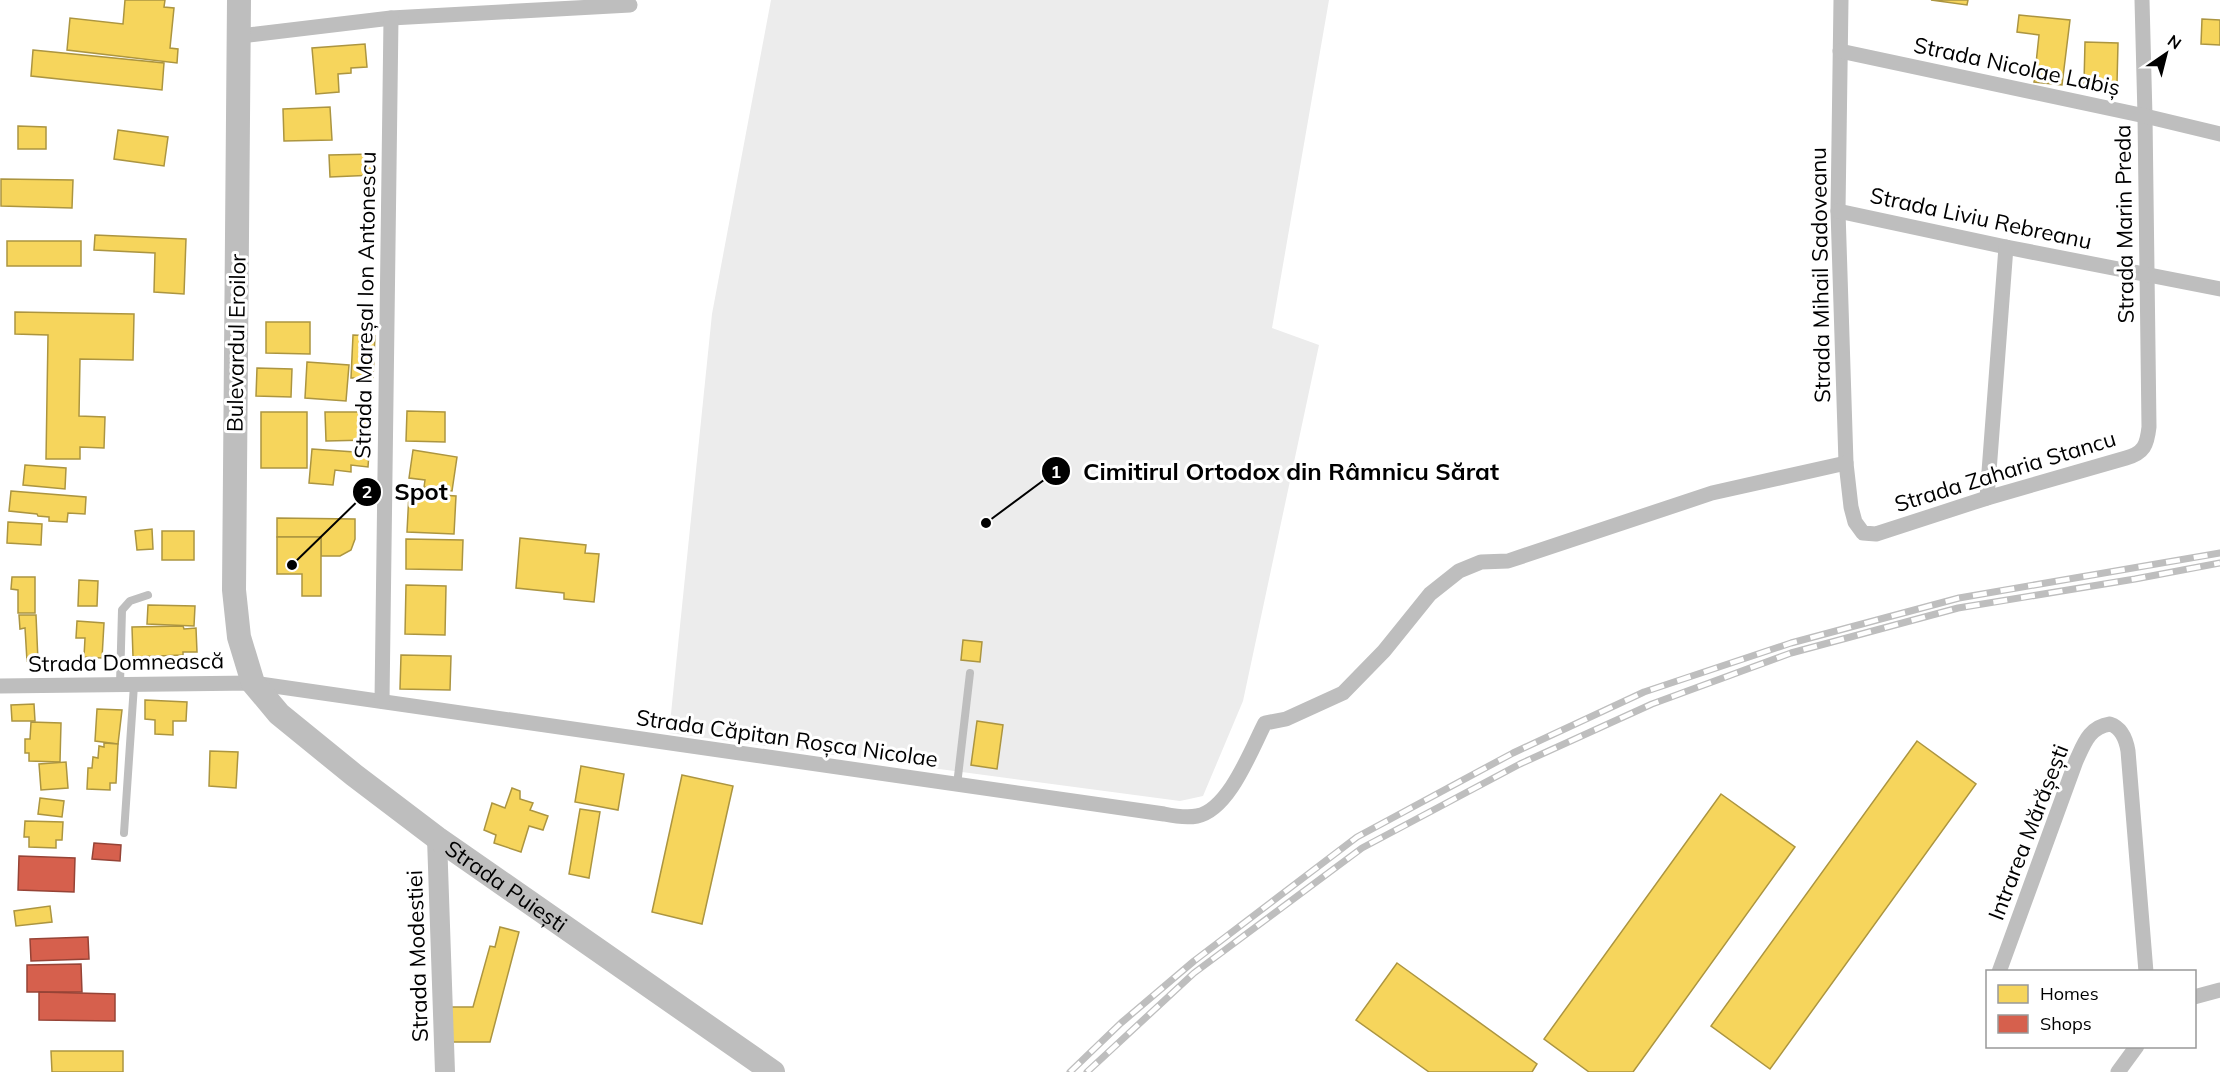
<svg xmlns="http://www.w3.org/2000/svg" width="2220" height="1072" viewBox="0 0 2220 1072" font-family="Mulish,sans-serif">
  <style>
    .green { fill: #ececec }
    .homes { fill: #f6d55c; stroke: #ac9540; stroke-width: 1.5 }
    .shops { fill: #d6604d; stroke: #964336; stroke-width: 1.5 }
    .lines { fill: none; stroke-linecap: round; stroke-linejoin: round }
    .service { stroke: #bebebe; stroke-width: 8 }
    .minor { stroke: #bebebe; stroke-width: 15 }
    .tertiary { stroke: #bebebe; stroke-width: 20 }
    .primary { stroke: #bebebe; stroke-width: 24 }
    .rail-casing { stroke: #bebebe; stroke-width: 7 }
    .rail { stroke: #fff; stroke-width: 4.5; stroke-dasharray: 14; stroke-linecap: butt }
    .labels { text-anchor: middle; stroke-width: 6; stroke-linejoin: round; paint-order: stroke }
    .street-label { font-size: 22px; fill: #000; stroke: #fff }
    .leader { fill: none; stroke: #000; stroke-width: 2 }
    .callout-dot { fill: #000; stroke: #fff; stroke-width: 2 }
    .mark-label { font-size: 18px; text-anchor: middle; font-weight: bold; fill: #fff }
    .callout-label { font-size: 24px; text-anchor: middle; font-weight: bold; fill: #000; stroke: #fff; stroke-width: 6; stroke-linejoin: round; paint-order: stroke }
  </style>
  <rect width="100%" height="100%" fill="#fff"/>
  <!-- green -->
  <polygon class="green" points="771,0 1329,0 1272,328 1319,345 1243,701 1203,796 1180,801 669,733 712,314"/>
  <!-- homes -->
  <g class="homes">
    <polygon points="125,0 165,0 164,7 174,8 170,48 178,49 177,63 67,50 70,18 123,24"/>
    <polygon points="1931,0 1968,0 1967,5"/>
    <polygon points="2019,15 2070,20 2062,85 2034,82 2039,35 2017,32"/>
    <polygon points="2202,19 2220,20 2220,45 2201,44"/>
    <polygon points="2085,42 2118,43 2117,84 2084,83"/>
    <polygon points="365,44 367,67 351,68 351,73 338,74 339,92 316,94 312,48"/>
    <polygon points="33,50 164,63 162,90 31,76"/>
    <polygon points="330,107 332,140 284,141 283,109"/>
    <polygon points="18,126 46,127 46,149 18,149"/>
    <polygon points="118,130 168,137 164,166 114,159"/>
    <polygon points="374,154 375,175 330,177 329,155"/>
    <polygon points="1,179 73,180 72,208 1,206"/>
    <polygon points="95,235 186,239 184,294 154,292 155,253 94,250"/>
    <rect x="7" y="241" width="74" height="25"/>
    <polygon points="15,312 134,314 133,360 80,359 79,416 105,417 104,448 80,447 80,459 46,459 48,335 15,334"/>
    <polygon points="266,322 310,322 310,354 266,353"/>
    <polygon points="353,335 375,336 373,378 351,378"/>
    <polygon points="307,362 349,365 346,401 305,398"/>
    <polygon points="257,368 292,369 291,397 256,396"/>
    <polygon points="407,411 445,412 445,442 406,441"/>
    <rect x="261" y="412" width="46" height="56"/>
    <polygon points="325,412 369,412 369,440 326,441"/>
    <polygon points="312,449 369,453 368,467 351,465 351,472 335,470 333,485 309,483"/>
    <polygon points="413,450 457,457 452,491 424,487 425,480 409,478"/>
    <polygon points="25,465 66,468 65,489 23,485"/>
    <polygon points="11,491 86,497 85,514 68,513 67,522 49,521 49,517 38,516 37,514 9,511"/>
    <polygon points="409,493 456,496 454,534 407,532"/>
    <polygon points="277,518 355,519 355,539 351,550 340,556 321,556 321,537 277,537"/>
    <polygon points="8,522 42,524 41,545 7,543"/>
    <polygon points="152,529 153,549 137,550 135,531"/>
    <rect x="162" y="531" width="32" height="29"/>
    <polygon points="277,537 321,537 321,596 302,596 302,574 277,574"/>
    <polygon points="520,538 586,545 585,553 599,554 594,602 564,599 564,593 516,588"/>
    <polygon points="406,539 463,540 462,570 406,569"/>
    <polygon points="12,577 35,577 35,613 18,613 18,590 11,589"/>
    <polygon points="79,580 98,581 97,606 78,606"/>
    <polygon points="406,585 446,586 445,635 405,634"/>
    <polygon points="148,605 195,606 194,626 147,624"/>
    <polygon points="19,615 36,615 38,661 27,661 25,628 20,629"/>
    <polygon points="77,621 104,623 102,658 84,657 85,638 76,638"/>
    <polygon points="183,626 184,629 196,628 197,652 183,652 183,655 133,657 132,627"/>
    <polygon points="963,640 982,642 980,662 961,660"/>
    <polygon points="401,655 451,656 450,690 400,689"/>
    <polygon points="145,700 187,702 186,721 173,721 173,735 155,734 155,720 145,719"/>
    <polygon points="34,704 35,721 12,721 11,705"/>
    <polygon points="97,709 122,710 118,744 95,741"/>
    <polygon points="977,721 1003,725 997,769 971,765"/>
    <polygon points="31,722 61,723 60,762 29,761 29,753 25,753 25,739 30,739"/>
    <polygon points="1917,741 1976,784 1770,1069 1711,1026"/>
    <polygon points="104,743 118,744 116,783 110,783 110,790 87,789 88,768 92,768 93,757 98,758 99,746 104,747"/>
    <polygon points="210,751 238,752 236,788 209,786"/>
    <polygon points="66,762 68,788 41,790 39,764"/>
    <polygon points="581,766 624,774 618,810 575,802"/>
    <polygon points="682,775 733,786 702,924 652,912"/>
    <polygon points="512,788 520,791 520,799 533,803 530,810 548,816 543,830 529,826 521,852 494,843 496,835 484,830 492,803 505,808"/>
    <polygon points="1721,794 1795,847 1633,1072 1589,1072 1544,1039"/>
    <polygon points="40,798 64,801 62,817 38,814"/>
    <polygon points="580,809 600,812 589,878 569,874"/>
    <polygon points="25,821 63,822 62,840 56,840 56,848 29,847 29,837 24,837"/>
    <polygon points="50,906 52,922 16,926 14,911"/>
    <polygon points="500,927 519,932 490,1042 451,1042 451,1007 473,1007 490,946 495,947"/>
    <polygon points="1397,963 1537,1064 1532,1072 1429,1072 1356,1020"/>
    <polygon points="51,1051 123,1051 123,1072 52,1072"/>
  </g>
  <!-- shops -->
  <g class="shops">
    <polygon points="94,843 121,845 120,861 92,859"/>
    <polygon points="19,856 75,858 74,892 18,890"/>
    <polygon points="88,937 89,959 31,961 30,939"/>
    <polygon points="81,964 82,992 27,992 27,965"/>
    <polygon points="39,992 115,994 115,1021 39,1020"/>
  </g>
  <g class="lines">
    <!-- service -->
    <g class="service">
      <polyline points="120,684 122,610 130,601 148,595"/>
      <polyline points="957,785 970,673"/>
      <polyline points="124,833 134,685"/>
    </g>
    <!-- minor -->
    <g class="minor">
      <path d="M1841,0L1838,211L1846,463L1851,507L1855,522L1863,533L1876,534L1987,498L2126,458C2144,453 2147,445 2149,427L2145,116L2142,0"/>
      <polyline points="240,36 391,18 630,5"/>
      <polyline points="1840,51 2145,116 2220,134"/>
      <polyline points="1838,211 2006,247 2220,289"/>
      <polyline points="1987,498 2006,247"/>
      <path d="M0,686L253,683L1164,814C1174,816 1186,818 1197,816C1229,810 1251,750 1265,723L1286,719L1343,693L1384,651L1430,594L1459,571L1481,562L1508,561L1712,493L1846,463"/>
      <polyline points="382,701 391,18"/>
      <path d="M1999,972L2076,761C2084,744 2089,727 2110,724C2122,728 2126,739 2128,751L2146,972"/>
      <polyline points="2194,997 2220,990"/>
      <polyline points="2118,1072 2137,1046"/>
    </g>
    <!-- tertiary -->
    <polyline class="tertiary" points="437,838 445,1072"/>
    <!-- primary -->
    <path class="primary" id="s1" d="M239,0L234,590L239,637L253,683L279,714L354,775L437,838L773,1072"/>
    <defs>
      <g id="rail">
        <polyline points="1070,1072 1121,1023 1194,961 1357,837 1513,753 1644,692 1791,643 1959,598 2220,553"/>
        <polyline points="1087,1072 1194,973 1362,848 1520,764 1652,704 1791,653 1958,608 2135,579 2220,563"/>
      </g>
    </defs>
    <!-- rail casing -->
    <use href="#rail" class="rail-casing"/>
    <!-- rail -->
    <use href="#rail" class="rail"/>
  </g>
  <g class="labels">
    <!-- street labels -->
    <g class="street-label">
      <text transform="translate(2017 66) rotate(12)" y="8">Strada Nicolae Labiș</text>
      <text transform="translate(1981 218) rotate(12)" y="8">Strada Liviu Rebreanu</text>
      <text transform="translate(2124 224) rotate(-91)" y="8">Strada Marin Preda</text>
      <text transform="translate(1820 275) rotate(-91)" y="8">Strada Mihail Sadoveanu</text>
      <text transform="translate(365 305) rotate(-89)" y="8">Strada Mareșal Ion Antonescu</text>
      <text transform="translate(236 343) rotate(-89)" y="8">Bulevardul Eroilor</text>
      <text transform="translate(2005 471) rotate(-17)" y="8">Strada Zaharia Stancu</text>
      <text transform="translate(126 662) rotate(-1)" y="8">Strada Domnească</text>
      <text transform="translate(787 738) rotate(8)" y="8">Strada Căpitan Roșca Nicolae</text>
      <text transform="translate(2028 832) rotate(-69)" y="8">Intrarea Mărășești</text>
      <text dy="8" stroke="none"><textPath href="#s1" startOffset="1011">Strada Puiești</textPath></text>
      <text transform="translate(417 956) rotate(-92)" y="8">Strada Modestiei</text>
    </g>
  </g>
  <!-- callouts -->
  <path class="leader" d="M986 523L1056 471M292 565L367 492"/>
  <g class="callout-dot">
    <circle cx="986" cy="523" r="6"/>
    <circle cx="292" cy="565" r="6"/>
    <circle cx="1056" cy="471" r="15"/>
    <circle cx="367" cy="492" r="15"/>
  </g>
  <g class="mark-label">
    <text x="1056" y="478">1</text>
    <text x="367" y="498">2</text>
  </g>
  <g class="callout-label">
    <text x="1291" y="480">Cimitirul Ortodox din Râmnicu Sărat</text>
    <text x="421" y="500">Spot</text>
  </g>
  <!-- legend -->
  <rect x="1986" y="970" width="210" height="78" fill="#ffffff" stroke="#999999" stroke-width="1.5"/>
  <rect x="1998" y="985" width="30" height="18" fill="#f6d55c" stroke="#999999" stroke-width="1.5"/>
  <text x="2040" y="1000" font-size="18" fill="#000000">Homes</text>
  <rect x="1998" y="1015" width="30" height="18" fill="#d6604d" stroke="#999999" stroke-width="1.5"/>
  <text x="2040" y="1030" font-size="18" fill="#000000">Shops</text>
  <!-- north arrow -->
  <g transform="translate(2166 54) rotate(35)" stroke="#ffffff" stroke-width="4.5" paint-order="stroke">
  <path d="M0-4.5L10 22L0 15L-10 22Z" fill="#000000"/>
  <text y="-9" font-size="16" font-weight="bold" text-anchor="middle" fill="#000000">N</text>
  </g>
</svg>
